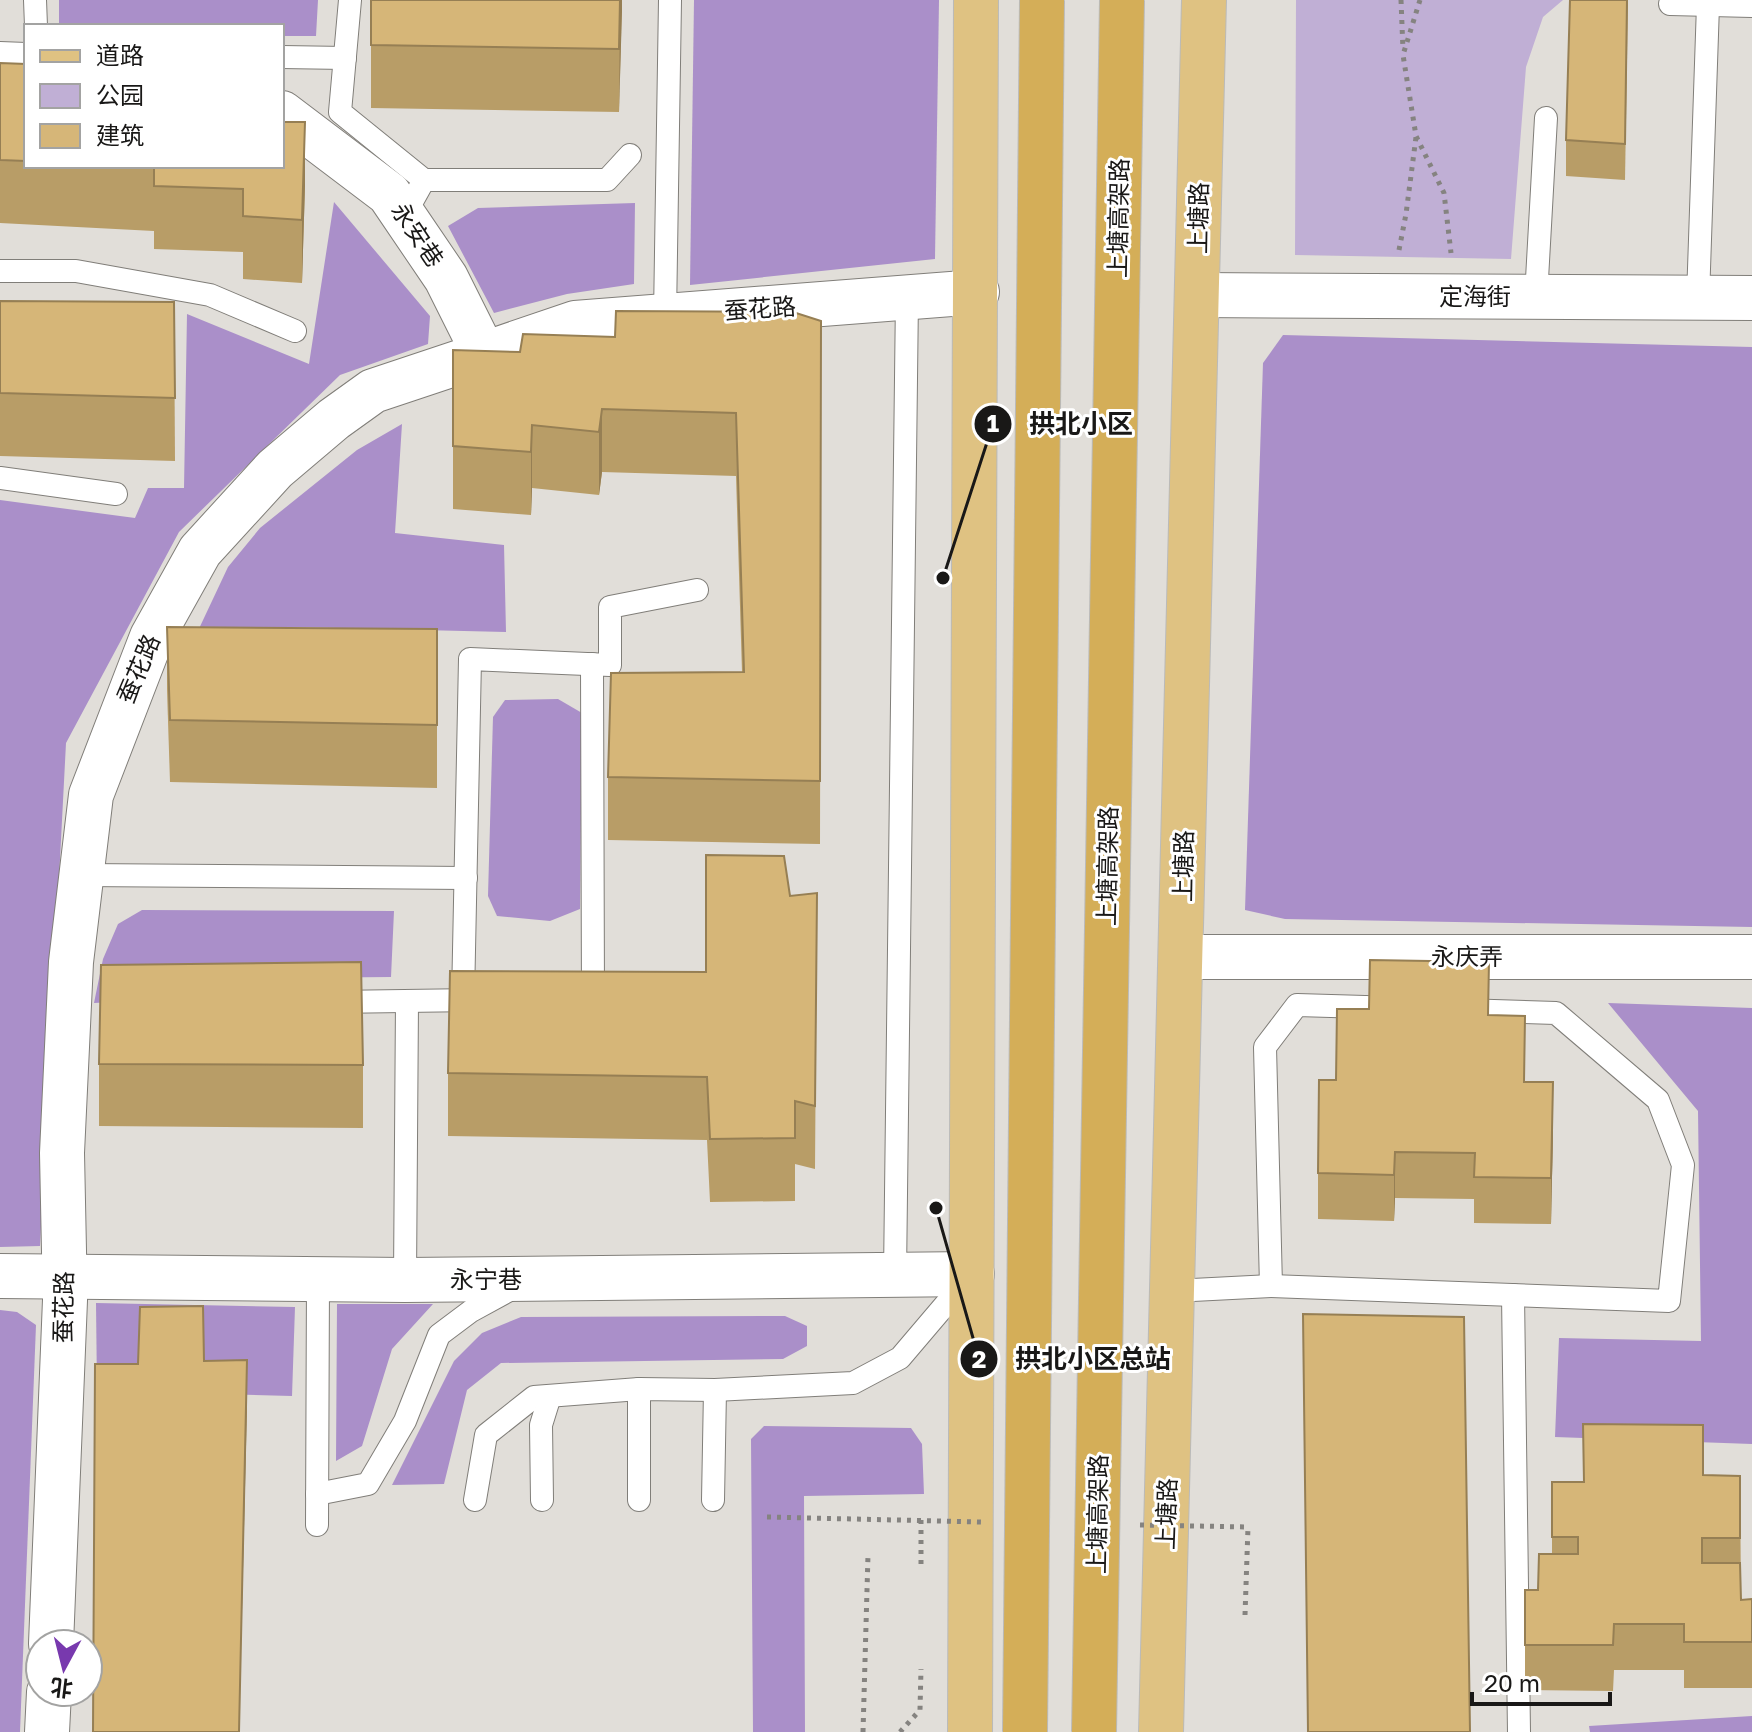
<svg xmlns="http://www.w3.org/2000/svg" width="1752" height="1732" viewBox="0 0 1752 1732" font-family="'Golos Text','Noto Sans SC',sans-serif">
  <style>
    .green { fill: #c0afd5 }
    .forest { fill: #aa8fc9 }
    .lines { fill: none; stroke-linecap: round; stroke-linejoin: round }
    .service-casing { stroke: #807e79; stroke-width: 24 }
    .minor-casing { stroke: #807e79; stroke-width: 46 }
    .primary-casing { stroke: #babab9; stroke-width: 46 }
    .path { stroke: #858380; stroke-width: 5; stroke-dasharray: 4 6; stroke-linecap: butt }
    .service { stroke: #fff; stroke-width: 22 }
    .minor { stroke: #fff; stroke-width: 44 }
    .primary { stroke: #dfc282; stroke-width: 44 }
    .trunk-bridge-casing { stroke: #babab9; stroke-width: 46; stroke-linecap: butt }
    .path-bridge { stroke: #858380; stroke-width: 5; stroke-dasharray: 4 6; stroke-linecap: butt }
    .trunk-bridge { stroke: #d4ae58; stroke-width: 44 }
    .wall { fill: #b89d67 }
    .shaded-wall { fill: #967f54 }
    .building { fill: #d6b678; stroke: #967f54; stroke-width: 2 }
    .labels { text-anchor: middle; stroke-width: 6; stroke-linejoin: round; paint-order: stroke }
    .street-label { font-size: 24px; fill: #191817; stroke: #fff }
    .leader { fill: none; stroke: #191817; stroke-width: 3 }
    .callout-dot { fill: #191817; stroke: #fff; stroke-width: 3 }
    .mark-label { font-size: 24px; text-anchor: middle; font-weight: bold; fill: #fff }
    .callout-label { font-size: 26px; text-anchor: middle; font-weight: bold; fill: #191817; stroke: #fff; stroke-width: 6; stroke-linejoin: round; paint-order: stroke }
  </style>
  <rect width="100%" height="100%" fill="#e1ded9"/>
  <!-- green -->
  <polygon class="green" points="1296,0 1563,0 1543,17 1526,67 1511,259 1295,255"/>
  <!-- forest -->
  <g class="forest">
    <polygon points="59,0 318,0 316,36 282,36 282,26 59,26"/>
    <polygon points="694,0 939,0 935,259 690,285"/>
    <polygon points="334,202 430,316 428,344 340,375 179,532 66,743 40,1246 0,1247 0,500 135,518 148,488 184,488 187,314 309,364"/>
    <polygon points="635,203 634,284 567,294 494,313 448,226 478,208"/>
    <polygon points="1283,335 1752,347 1752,927 1285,919 1245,910 1263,363"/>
    <polygon points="402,424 395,533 504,545 506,632 296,627 196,635 228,567 260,528 357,450"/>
    <polygon points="558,699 582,713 580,909 550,921 497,916 488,896 493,717 505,700"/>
    <polygon points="142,910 394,911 391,977 152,979 149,1000 94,1003 103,959 118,924"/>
    <polygon points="1608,1003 1752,1008 1752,1444 1555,1437 1559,1338 1701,1341 1698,1111"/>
    <polygon points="96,1303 295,1307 292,1396 97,1391"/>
    <polygon points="337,1304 433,1304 392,1349 362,1446 336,1461"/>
    <polygon points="0,1310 17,1312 36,1325 20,1732 0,1732"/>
    <polygon points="785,1316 807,1326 807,1346 783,1359 501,1363 467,1390 444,1484 392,1485 454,1361 482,1333 521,1317"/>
    <polygon points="764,1426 911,1428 922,1444 924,1494 804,1496 805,1732 753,1732 751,1439"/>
    <polygon points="1752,1716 1752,1732 1590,1732 1589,1726"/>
  </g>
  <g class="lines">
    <defs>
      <g id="service">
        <polyline points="35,0 36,26"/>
        <polyline points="350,0 340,112 424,180 404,216"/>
        <polyline points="1670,4 1752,6"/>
        <polyline points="0,53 26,54"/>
        <polyline points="282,57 345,58"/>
        <polyline points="424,180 607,180 630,155"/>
        <polyline points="0,271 76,271 210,295 295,331"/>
        <polyline points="1536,297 1546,118"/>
        <polyline points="1698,298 1708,5"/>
        <polyline points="665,316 670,0"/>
        <polyline points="0,478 116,494"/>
        <polyline points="592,664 593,999"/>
        <polyline points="81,875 466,878"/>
        <polyline points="463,999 470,659 610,665 610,607 697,590"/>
        <polyline points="333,1002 475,1000"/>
        <polyline points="895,1275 907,297"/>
        <polyline points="405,1280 407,1001"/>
        <polyline points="1271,1286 1265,1047 1297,1005 1399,1008"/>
        <polyline points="1173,1291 1271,1286 1669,1301 1683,1165 1658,1100 1556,1013 1462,1010"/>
        <polyline points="1513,1295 1519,1732"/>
        <polyline points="639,1389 639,1500"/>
        <polyline points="317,1494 368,1484 405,1421 439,1335 471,1311 515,1287"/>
        <polyline points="475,1500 486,1435 534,1397 639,1389 715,1390 853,1383 900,1358 968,1278"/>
        <polyline points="542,1500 541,1425 550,1396"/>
        <polyline points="713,1500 715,1390"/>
        <polyline points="317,1525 318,1279"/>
      </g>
      <g id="minor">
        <polyline points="282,113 389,194 446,278 484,354"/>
        <polyline points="1197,295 1752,298"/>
        <polyline points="1182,957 1752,957"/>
        <polyline points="0,1276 405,1280 972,1274"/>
        <polyline points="51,1644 65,1300 62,1153 71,962 91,795 152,637 200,551 275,469 334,419 373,391 484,354 575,323 977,292"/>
        <polyline points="47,1732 49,1692"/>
      </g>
      <g id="primary">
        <polyline points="970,1732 976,0"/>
        <polyline points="1161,1732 1204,0"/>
      </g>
    </defs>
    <!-- service casing -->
    <use href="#service" class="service-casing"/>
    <!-- minor casing -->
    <use href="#minor" class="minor-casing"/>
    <!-- primary casing -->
    <use href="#primary" class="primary-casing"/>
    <!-- path -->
    <g class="path">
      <polyline points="1401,0 1403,50"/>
      <polyline points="1420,0 1403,55 1416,136 1444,193 1451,253"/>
      <polyline points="1399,250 1406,214 1416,137"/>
      <polyline points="921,1520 921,1567"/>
      <polyline points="1245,1615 1248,1527"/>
      <polyline points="863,1732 868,1555"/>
      <polyline points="900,1732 920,1710 921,1669"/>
    </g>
    <!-- service -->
    <use href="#service" class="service"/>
    <!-- minor -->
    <use href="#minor" class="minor"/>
    <!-- primary -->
    <use href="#primary" class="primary"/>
    <defs>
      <g id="trunk-bridge">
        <polyline points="1025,1732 1042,0"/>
        <polyline points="1094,1732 1122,0"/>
      </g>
    </defs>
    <!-- trunk-bridge casing -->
    <use href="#trunk-bridge" class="trunk-bridge-casing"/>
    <!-- path-bridge -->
    <g class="path-bridge">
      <polyline points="767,1517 982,1522"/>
      <polyline points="1140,1525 1248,1527"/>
    </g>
    <!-- trunk-bridge -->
    <use href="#trunk-bridge" class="trunk-bridge"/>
  </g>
  <!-- wall -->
  <g class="wall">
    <polygon points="622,0 619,112 371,108 371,45"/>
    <polygon points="1628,0 1625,180 1566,176 1566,140"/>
    <polygon points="0,63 26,64 26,166 282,166 305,185 302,283 243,279 243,252 154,249 154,231 0,223"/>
    <polygon points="0,301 174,302 175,461 0,456"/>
    <polygon points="821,321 820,844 608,840 608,777 742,672 736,476 602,472 599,495 532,488 531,515 453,509 453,350 520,352 615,337"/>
    <polygon points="167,627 437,629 437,788 170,782 167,690"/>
    <polygon points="817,893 815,1169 795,1164 795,1201 710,1202 707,1140 448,1136 448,1073 706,972 790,896"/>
    <polygon points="99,1064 363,1065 363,1128 99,1126"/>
    <polygon points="1336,1080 1525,1082 1553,1128 1551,1224 1474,1223 1474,1199 1395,1198 1394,1221 1318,1219 1318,1173"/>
    <polygon points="1703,1475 1740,1476 1741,1600 1752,1599 1752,1688 1684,1688 1684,1670 1614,1670 1613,1691 1525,1690 1525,1590 1538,1590 1552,1554 1552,1482 1584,1482"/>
  </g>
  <!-- shaded-wall -->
  <g class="shaded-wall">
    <polygon points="620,0 622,0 622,11 619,112"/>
    <polygon points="305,122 305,185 302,283 302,220"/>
    <polygon points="602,409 602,472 599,495 599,432"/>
    <polygon points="532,425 532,488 531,515 531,452"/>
    <polygon points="1553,1082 1553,1128 1551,1224 1551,1178"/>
    <polygon points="1395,1152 1395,1198 1394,1221 1394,1175"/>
    <polygon points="247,1360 247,1406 239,1732"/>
  </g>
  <!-- building -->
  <g class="building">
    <polygon points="371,0 620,0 619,49 371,45"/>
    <polygon points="1570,0 1627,0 1625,144 1566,140"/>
    <polygon points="0,63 26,64 26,161 0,160"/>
    <polygon points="282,122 305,122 302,220 243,216 243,189 154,186 154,168 114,166 282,166"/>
    <polygon points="0,301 174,302 175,398 0,393"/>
    <polygon points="616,311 793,312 821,321 820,781 608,777 611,673 744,672 736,413 602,409 599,432 532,425 531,452 453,446 453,350 520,352 523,334 615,337"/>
    <polygon points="167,627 437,629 437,725 170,720"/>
    <polygon points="706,855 784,856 790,896 817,893 815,1106 795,1101 795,1138 710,1139 707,1077 448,1073 450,971 706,972"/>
    <polygon points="1370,960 1489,962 1488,1015 1525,1016 1524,1082 1553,1082 1551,1178 1474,1177 1475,1153 1395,1152 1394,1175 1318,1173 1319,1080 1336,1080 1337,1009 1369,1009"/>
    <polygon points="361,962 363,1065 99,1064 101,965"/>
    <polygon points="203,1306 204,1361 247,1360 239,1732 93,1732 95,1364 138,1364 140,1307"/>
    <polygon points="1303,1314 1464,1317 1470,1732 1308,1732"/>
    <polygon points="1583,1424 1703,1425 1703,1475 1740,1476 1740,1538 1702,1538 1702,1563 1740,1563 1741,1600 1752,1599 1752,1642 1684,1642 1684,1624 1614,1624 1613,1645 1525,1645 1525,1590 1538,1590 1539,1554 1578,1554 1578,1537 1552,1537 1552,1482 1584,1482"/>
  </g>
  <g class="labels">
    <!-- street labels -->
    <g class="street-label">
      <text transform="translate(1119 218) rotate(-89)" y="8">上塘高架路</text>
      <text transform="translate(1199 218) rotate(-89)" y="8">上塘路</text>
      <text transform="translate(417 235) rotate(56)" y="8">永安巷</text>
      <text x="1475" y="305">定海街</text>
      <text transform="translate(760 309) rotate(-4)" y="8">蚕花路</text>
      <text transform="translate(139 669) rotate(-67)" y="8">蚕花路</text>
      <text transform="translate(1108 866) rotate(-89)" y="8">上塘高架路</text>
      <text transform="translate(1184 866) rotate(-89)" y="8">上塘路</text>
      <text x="1467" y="965">永庆弄</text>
      <text x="486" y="1288">永宁巷</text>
      <text transform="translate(64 1307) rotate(-89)" y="8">蚕花路</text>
      <text transform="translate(1098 1514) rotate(-89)" y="8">上塘高架路</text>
      <text transform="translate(1167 1514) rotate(-88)" y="8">上塘路</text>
    </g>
  </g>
  <!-- callouts -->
  <path class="leader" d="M943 578L993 424M936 1208L979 1359"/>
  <g class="callout-dot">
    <circle cx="943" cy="578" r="8"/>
    <circle cx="936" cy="1208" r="8"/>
    <circle cx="993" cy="424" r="20"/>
    <circle cx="979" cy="1359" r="20"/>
  </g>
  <g class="mark-label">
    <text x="993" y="432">1</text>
    <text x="979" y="1368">2</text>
  </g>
  <g class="callout-label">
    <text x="1081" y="433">拱北小区</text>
    <text x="1093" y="1368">拱北小区总站</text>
  </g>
  <!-- legend -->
  <rect x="24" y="24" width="260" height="144" fill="#ffffff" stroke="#a3a3a2" stroke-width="2"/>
  <rect x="40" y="50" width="40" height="12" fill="#dfc282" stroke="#a3a3a2" stroke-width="2"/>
  <text x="96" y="64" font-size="24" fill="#191817">道路</text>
  <rect x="40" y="84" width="40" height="24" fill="#c0afd5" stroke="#a3a3a2" stroke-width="2"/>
  <text x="96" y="104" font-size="24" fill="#191817">公园</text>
  <rect x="40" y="124" width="40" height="24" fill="#d6b678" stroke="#a3a3a2" stroke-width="2"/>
  <text x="96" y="144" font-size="24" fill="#191817">建筑</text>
  <!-- north arrow -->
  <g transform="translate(64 1668) rotate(187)"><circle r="38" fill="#ffffff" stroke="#a3a3a2" stroke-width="2"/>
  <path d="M0-6L14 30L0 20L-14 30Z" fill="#7839ae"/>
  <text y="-12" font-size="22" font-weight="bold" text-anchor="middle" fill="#191817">北</text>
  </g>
  <!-- scale -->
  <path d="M1472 1692v12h138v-12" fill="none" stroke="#191817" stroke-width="4"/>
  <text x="1484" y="1692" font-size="24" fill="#191817" stroke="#ffffff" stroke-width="6" paint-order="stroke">20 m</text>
</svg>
